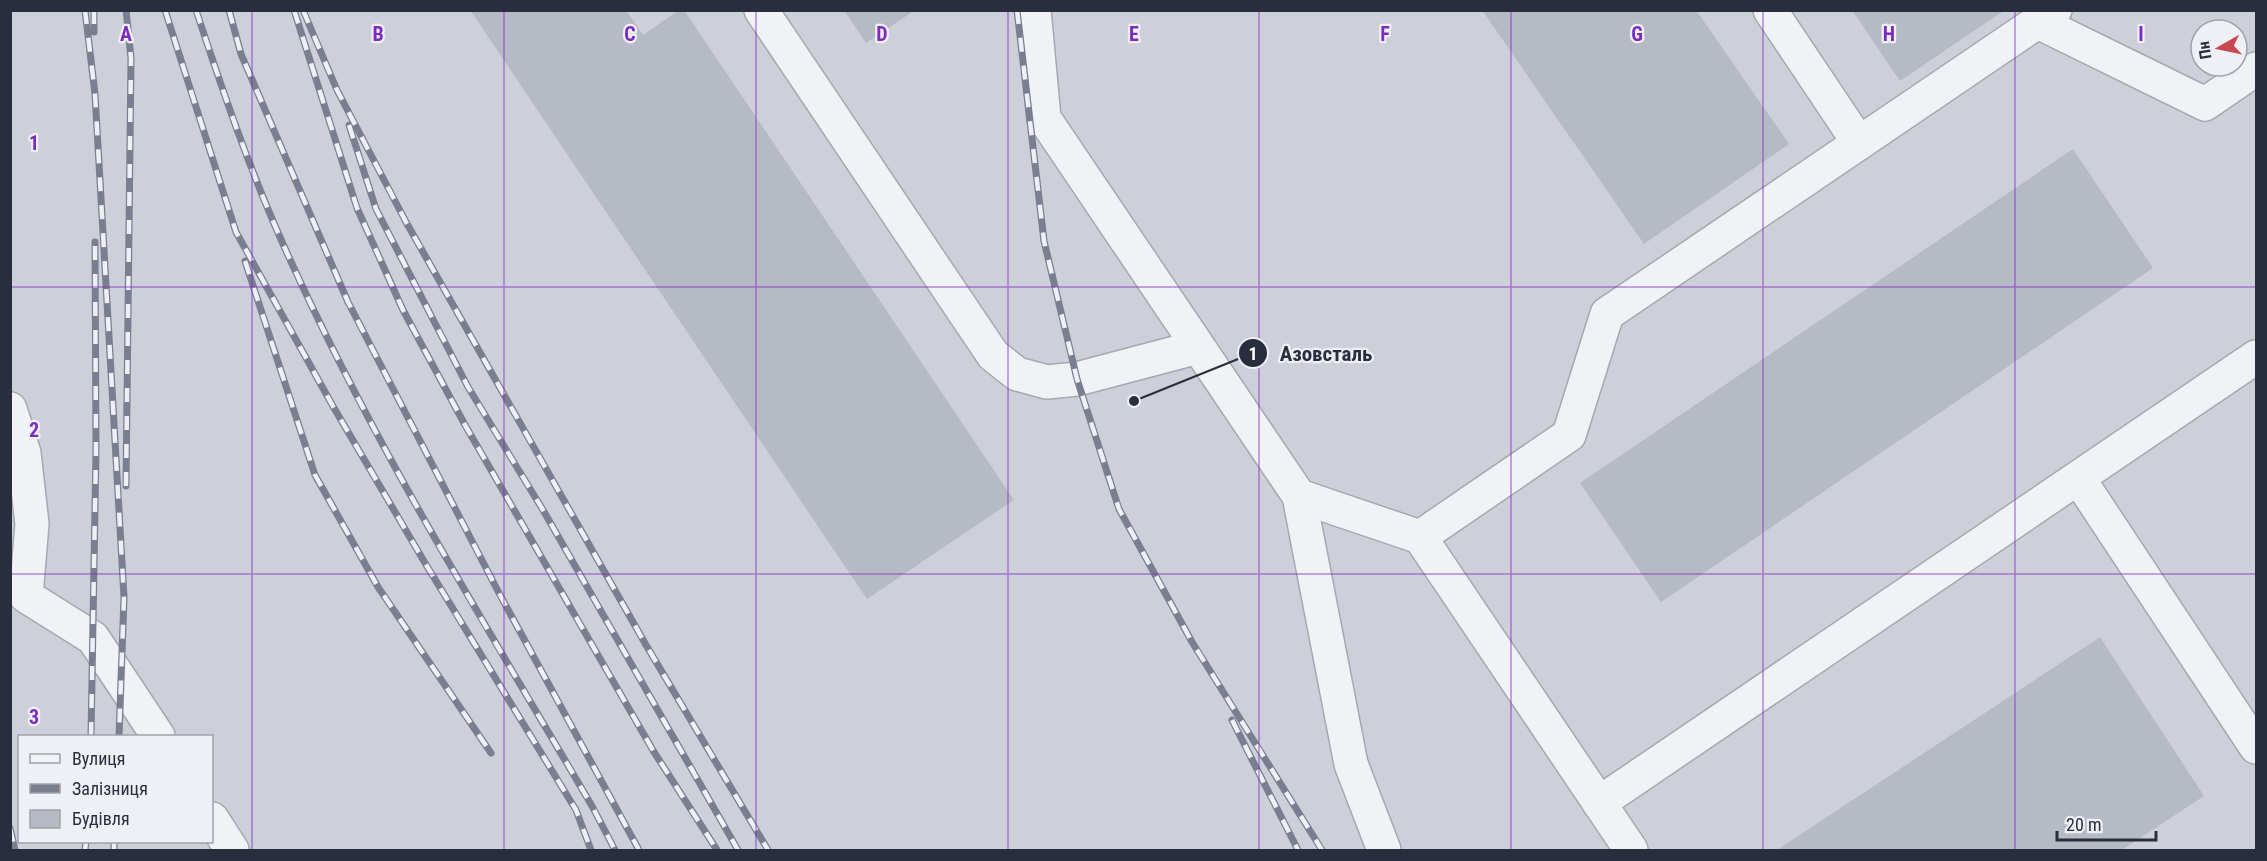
<svg xmlns="http://www.w3.org/2000/svg" width="2267" height="861" viewBox="0 0 2267 861" font-family="'Roboto Condensed',sans-serif">
  <style>
    .built { fill: #cdd0d9; fill-rule: evenodd }
    .building { fill: #b6bac4 }
    .lines { fill: none; stroke-linecap: round; stroke-linejoin: round }
    .minor-casing { stroke: #a4a8b1; stroke-width: 36 }
    .minor { stroke: #f1f2f6; stroke-width: 33 }
    .rail-casing { stroke: #797f90; stroke-width: 7 }
    .rail { stroke: #eef0f5; stroke-width: 4.5; stroke-dasharray: 14; stroke-linecap: butt }
    .grid { fill: none; stroke: #7b2cbf; stroke-width: 1.5; stroke-opacity: 0.55 }
    .grid-label { font-size: 20px; text-anchor: middle; font-weight: bold; fill: #7b2cbf; stroke: #eef0f5; stroke-width: 4.5; stroke-linejoin: round; paint-order: stroke }
    .leader { fill: none; stroke: #282e3d; stroke-width: 2 }
    .callout-dot { fill: #282e3d; stroke: #eef0f5; stroke-width: 2 }
    .mark-label { font-size: 18px; text-anchor: middle; font-weight: bold; fill: #fff }
    .callout-label { font-size: 21px; text-anchor: middle; font-weight: bold; fill: #282e3d; stroke: #eef0f5; stroke-width: 4.5; stroke-linejoin: round; paint-order: stroke }
  </style>
  <rect width="100%" height="100%" fill="#dee1e7"/>
  <!-- built -->
  <path class="built" d="M11,11H2256V850H11ZM2201,30H2237V66H2201ZM20,736H212V842H20Z"/>
  <!-- building -->
  <g class="building">
    <polygon points="470,10 626,10 643,35 679,10 684,10 1014,500 867,599"/>
    <polygon points="844,10 915,10 866,43"/>
    <polygon points="1482,10 1696,10 1789,144 1644,244"/>
    <polygon points="1852,10 2005,10 1900,81"/>
    <polygon points="2073,149 2153,268 1661,602 1580,483"/>
    <polygon points="2100,637 2204,796 2122,850 1777,850"/>
  </g>
  <g class="lines">
    <defs>
      <g id="minor">
        <polyline points="761,10 993,355 1017,374 1047,382 1077,379 1198,347"/>
        <polyline points="1034,10 1044,118 1299,496 1351,764 1384,850"/>
        <polyline points="1770,10 1859,143"/>
        <polyline points="2038,22 2205,104 2256,69"/>
        <polyline points="10,409 24,453 32,524 26,596 93,638 158,736"/>
        <polyline points="2079,479 2256,747"/>
        <polyline points="1299,496 1420,537 1631,850"/>
        <polyline points="1420,537 1569,435 1607,314 2055,10"/>
        <polyline points="1599,803 2256,357"/>
        <polyline points="212,819 232,850"/>
      </g>
    </defs>
    <!-- minor casing -->
    <use href="#minor" class="minor-casing"/>
    <!-- minor -->
    <use href="#minor" class="minor"/>
    <defs>
      <g id="rail">
        <polyline points="85,10 95,94 124,597 119,736"/>
        <polyline points="94,10 94,32"/>
        <polyline points="165,10 236,232 334,408 425,563 576,810 591,850"/>
        <path d="M196,10C222,89 249,168 283,244C370,439 484,622 592,806L615,850"/>
        <polyline points="229,10 241,54 348,302 500,595 639,850"/>
        <polyline points="294,10 357,208 403,310 465,425 654,752 717,850"/>
        <polyline points="303,10 337,90 406,222 646,645 768,850"/>
        <polyline points="1017,10 1044,241 1077,379 1119,509 1192,642 1322,850"/>
        <polyline points="349,125 376,209 468,387 543,510 738,850"/>
        <polyline points="245,261 315,475 378,587 491,753"/>
        <polyline points="126,486 131,58 126,10"/>
        <polyline points="1232,720 1298,850"/>
        <polyline points="91,736 96,451 95,242"/>
        <polyline points="10,828 15,850"/>
        <polyline points="85,850 86,842"/>
        <polyline points="114,850 114,842"/>
      </g>
    </defs>
    <!-- rail casing -->
    <use href="#rail" class="rail-casing"/>
    <!-- rail -->
    <use href="#rail" class="rail"/>
  </g>
  <!-- grid -->
  <path class="grid" d="M252,10V850M504,10V850M756,10V850M1008,10V850M1259,10V850M1511,10V850M1763,10V850M2015,10V850M10,287H2256M10,574H2256"/>
  <g class="grid-label">
    <text x="126" y="41">A</text>
    <text x="378" y="41">B</text>
    <text x="630" y="41">C</text>
    <text x="882" y="41">D</text>
    <text x="1134" y="41">E</text>
    <text x="1385" y="41">F</text>
    <text x="1637" y="41">G</text>
    <text x="1889" y="41">H</text>
    <text x="2141" y="41">I</text>
    <text x="34" y="150">1</text>
    <text x="34" y="437">2</text>
    <text x="34" y="724">3</text>
  </g>
  <!-- callouts -->
  <path class="leader" d="M1134 401L1253 353"/>
  <g class="callout-dot">
    <circle cx="1134" cy="401" r="6"/>
    <circle cx="1253" cy="353" r="15"/>
  </g>
  <g class="mark-label">
    <text x="1253" y="360">1</text>
  </g>
  <g class="callout-label">
    <text x="1326" y="361">Азовсталь</text>
  </g>
  <!-- border -->
  <rect width="2267" height="861" fill="none" stroke="#282e3d" stroke-width="24"/>
  <!-- legend -->
  <rect x="18" y="735" width="195" height="108" fill="#eef0f5" stroke="#9fa2ab" stroke-width="1.5"/>
  <rect x="30" y="754" width="30" height="9" fill="#f1f2f6" stroke="#9fa2ab" stroke-width="1.5"/>
  <text x="72" y="765" font-size="18" fill="#282e3d">Вулиця</text>
  <rect x="30" y="784" width="30" height="9" fill="#797f90" stroke="#9fa2ab" stroke-width="1.5"/>
  <text x="72" y="795" font-size="18" fill="#282e3d">Залізниця</text>
  <rect x="30" y="810" width="30" height="18" fill="#b6bac4" stroke="#9fa2ab" stroke-width="1.5"/>
  <text x="72" y="825" font-size="18" fill="#282e3d">Будівля</text>
  <!-- north arrow -->
  <g transform="translate(2219 48) rotate(261)"><circle r="28" fill="#eef0f5" stroke="#9fa2ab" stroke-width="1.5"/>
  <path d="M0-4.5L10 22L0 15L-10 22Z" fill="#c84850"/>
  <text y="-9" font-size="16" font-weight="bold" text-anchor="middle" fill="#282e3d">Пн</text>
  </g>
  <!-- scale -->
  <path d="M2057 831v9h99v-9" fill="none" stroke="#282e3d" stroke-width="3"/>
  <text x="2066" y="831" font-size="18" fill="#282e3d" stroke="#eef0f5" stroke-width="4.5" paint-order="stroke">20 m</text>
</svg>
